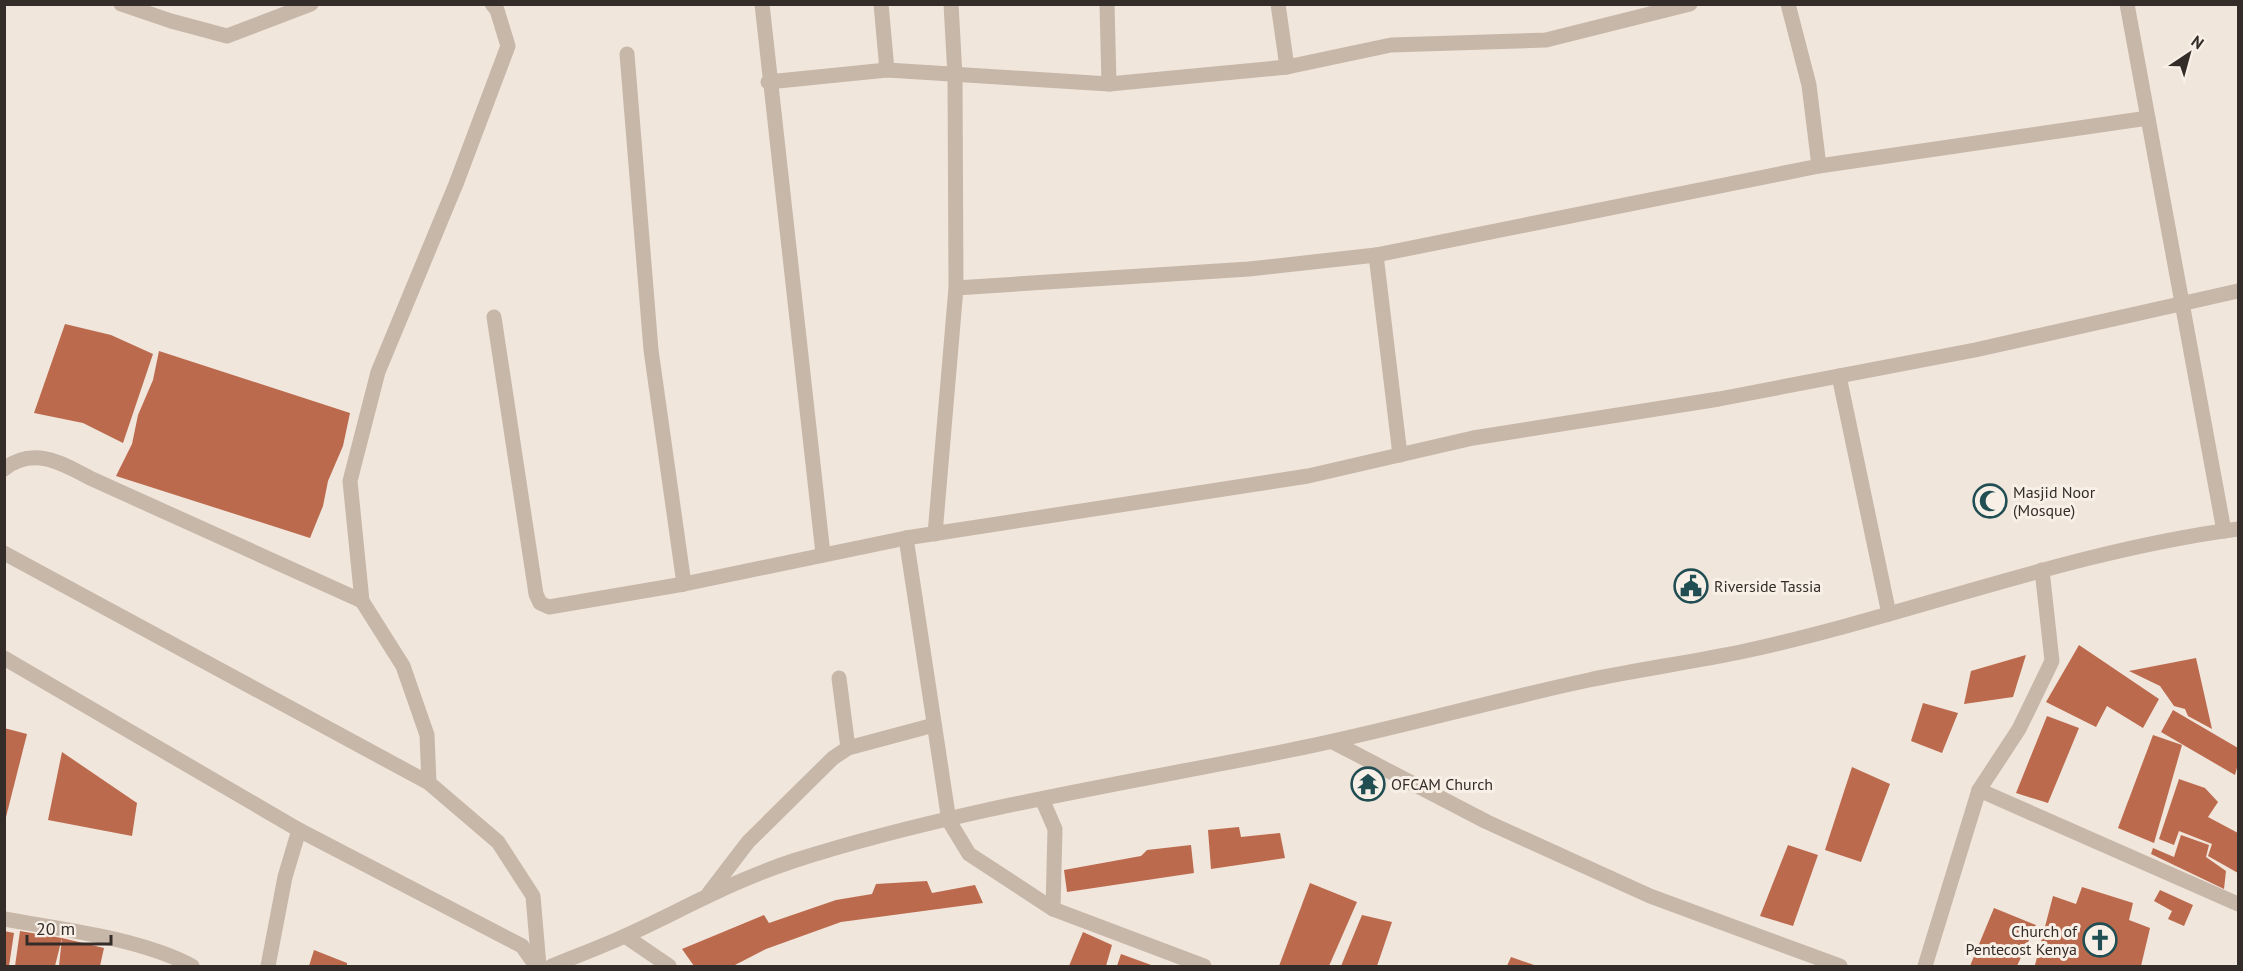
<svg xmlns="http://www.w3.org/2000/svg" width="2243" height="971" viewBox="0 0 2243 971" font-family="'PT Sans',sans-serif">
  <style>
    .building { fill: #bc6a4d }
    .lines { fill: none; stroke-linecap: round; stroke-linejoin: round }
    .minor { stroke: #c7b7a9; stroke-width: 15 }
    .labels { text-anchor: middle; stroke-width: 6; stroke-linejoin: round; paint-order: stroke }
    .poi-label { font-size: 16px; fill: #342c28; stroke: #f8f0e7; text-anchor: start }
  </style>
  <rect width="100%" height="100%" fill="#f0e6dc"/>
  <!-- building -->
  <g class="building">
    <polygon points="65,324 111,335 153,354 123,443 83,423 34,413"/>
    <polygon points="159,351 350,413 343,446 328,481 323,506 310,538 116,476 132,444 138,415 153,380"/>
    <polygon points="2079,645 2159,699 2143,728 2107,706 2096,727 2046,702"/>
    <polygon points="2026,655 2013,697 1964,704 1971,671"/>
    <polygon points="2196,658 2212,729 2188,716 2185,709 2174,706 2160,686 2129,671"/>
    <polygon points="1923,703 1958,713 1942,753 1911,741"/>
    <polygon points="2173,710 2238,748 2238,764 2235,775 2161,732"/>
    <polygon points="2047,716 2079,728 2048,803 2016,793"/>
    <polygon points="4,728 27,734 5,821 4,821"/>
    <polygon points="2153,735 2182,745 2154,843 2118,828"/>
    <polygon points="62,752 137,803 132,836 48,820"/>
    <polygon points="1852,767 1890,784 1861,862 1825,850"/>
    <polygon points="2179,779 2205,788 2218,802 2208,817 2238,833 2238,873 2208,856 2212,844 2179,831 2174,845 2159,839"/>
    <polygon points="1239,827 1241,837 1280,833 1285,858 1211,869 1208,830"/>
    <polygon points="2181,835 2209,845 2206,857 2226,871 2224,889 2151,854 2153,848 2174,857"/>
    <polygon points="1191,845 1194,873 1067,892 1064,870 1141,856 1147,850"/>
    <polygon points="1788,845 1818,855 1793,926 1760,916"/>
    <polygon points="927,881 932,893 975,885 983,903 841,922 766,949 733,966 694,966 682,949 764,915 769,923 836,900 872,894 876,884"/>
    <polygon points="1310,883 1357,902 1329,966 1279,966"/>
    <polygon points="2082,887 2133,903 2129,920 2150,928 2141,966 2035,965 2053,896 2076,904"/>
    <polygon points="2160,890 2193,905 2184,926 2168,919 2172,911 2154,901"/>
    <polygon points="1994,908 2036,925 2017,966 1970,966"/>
    <polygon points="1362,915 1392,922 1377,966 1341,966"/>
    <polygon points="4,931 14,933 9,966 4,966"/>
    <polygon points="20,931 62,938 104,948 100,966 59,966 62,938 55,966 15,966"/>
    <polygon points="1083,932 1112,945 1106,966 1069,966"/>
    <polygon points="314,950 347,963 347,966 309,966"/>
    <polygon points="1121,954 1154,966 1117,966"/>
    <polygon points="1511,957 1537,966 1507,966"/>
  </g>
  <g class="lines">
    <!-- minor -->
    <g class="minor">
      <polyline points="121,4 171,21 227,36 311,4"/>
      <polyline points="762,4 823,554"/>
      <polyline points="881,4 887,70"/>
      <polyline points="1278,4 1287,67"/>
      <polyline points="1788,4 1809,85 1819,166"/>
      <polyline points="2127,4 2224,531"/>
      <polyline points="627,54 651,350 684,584"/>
      <polyline points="768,82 887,70 1109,84 1107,4"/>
      <polyline points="1109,84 1287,67 1391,45 1546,40 1690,4"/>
      <polyline points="1376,255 1400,455"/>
      <polyline points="956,288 1249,269 1376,255 1819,166 2148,118"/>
      <polyline points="494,317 536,594 540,603 549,607 684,584 906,538 1308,476 1473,438 1719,399 1975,350 2238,291"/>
      <polyline points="1839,376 1889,614"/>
      <path d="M4,469C33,446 62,463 90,478L362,601"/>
      <polyline points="935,534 956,288 955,76 951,4"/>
      <polyline points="906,538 949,821 969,854 1053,909"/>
      <polyline points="4,553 429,783 498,842 533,896 539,966"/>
      <polyline points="4,658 299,830 522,946 536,966"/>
      <polyline points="839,678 848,748"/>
      <polyline points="1333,742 1487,822 1650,896 1840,966"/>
      <polyline points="429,783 427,735 403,666 362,601 350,481 378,372 456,184 508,46 497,10 492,4"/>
      <polyline points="1979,790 2238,904"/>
      <polyline points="1042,799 1055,829 1053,909 1204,966"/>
      <polyline points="709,893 748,842 833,758 848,748 934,725"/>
      <path d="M4,919C62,929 142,939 192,966"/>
      <polyline points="625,936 669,966"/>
      <polyline points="268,966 285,877 299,830"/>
      <path d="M552,966C576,956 601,947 625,936C682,910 732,881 793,861C949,811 1121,784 1281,752C1385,732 1486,702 1589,680C1641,669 1693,662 1745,651C1910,615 2070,551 2238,529"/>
      <polyline points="1925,966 1979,790 2019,729 2052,661 2042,570"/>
    </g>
  </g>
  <!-- icons -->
  <defs>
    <symbol id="mosque-ring" viewBox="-11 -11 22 22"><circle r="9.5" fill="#f8f0e7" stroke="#214e52" stroke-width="1.5"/><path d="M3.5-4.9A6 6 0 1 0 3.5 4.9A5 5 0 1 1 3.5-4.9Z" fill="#214e52"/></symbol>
    <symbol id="civic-ring" viewBox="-11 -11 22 22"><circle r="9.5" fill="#f8f0e7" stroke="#214e52" stroke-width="1.5"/><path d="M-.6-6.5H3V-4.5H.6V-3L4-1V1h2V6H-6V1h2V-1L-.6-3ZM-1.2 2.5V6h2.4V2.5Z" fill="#214e52"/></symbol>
    <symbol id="temple-ring" viewBox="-11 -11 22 22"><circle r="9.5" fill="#f8f0e7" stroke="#214e52" stroke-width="1.5"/><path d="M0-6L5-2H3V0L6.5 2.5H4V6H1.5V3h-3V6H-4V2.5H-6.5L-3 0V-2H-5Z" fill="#214e52"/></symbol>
    <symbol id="church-ring" viewBox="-11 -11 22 22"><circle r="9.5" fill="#f8f0e7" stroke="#214e52" stroke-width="1.5"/><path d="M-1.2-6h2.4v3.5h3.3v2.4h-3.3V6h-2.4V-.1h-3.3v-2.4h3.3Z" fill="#214e52"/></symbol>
  </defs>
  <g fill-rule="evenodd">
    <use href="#mosque-ring" x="1971" y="482" width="38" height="38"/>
    <use href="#civic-ring" x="1672" y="567" width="38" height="38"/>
    <use href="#temple-ring" x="1349" y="765" width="38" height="38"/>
    <use href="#church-ring" x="2081" y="921" width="38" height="38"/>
  </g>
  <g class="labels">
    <!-- poi labels -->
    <g class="poi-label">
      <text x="2013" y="498">Masjid Noor<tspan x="2013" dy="18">(Mosque)</tspan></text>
      <text x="1714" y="592">Riverside Tassia</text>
      <text x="1391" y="790">OFCAM Church</text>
      <text x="2077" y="937" text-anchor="end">Church of<tspan x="2077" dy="18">Pentecost Kenya</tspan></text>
    </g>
  </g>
  <!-- border -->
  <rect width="2243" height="971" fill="none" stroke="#342c28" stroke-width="12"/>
  <!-- north arrow -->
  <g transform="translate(2189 54) rotate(36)" stroke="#f8f0e7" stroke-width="4.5" paint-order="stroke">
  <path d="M0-4.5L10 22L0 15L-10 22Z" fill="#342c28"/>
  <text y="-9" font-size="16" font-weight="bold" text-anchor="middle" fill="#342c28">N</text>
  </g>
  <!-- scale -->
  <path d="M27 935v9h84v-9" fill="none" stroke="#342c28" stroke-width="3"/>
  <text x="36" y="935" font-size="18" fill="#342c28" stroke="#f8f0e7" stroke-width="4.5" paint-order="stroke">20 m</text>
</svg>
